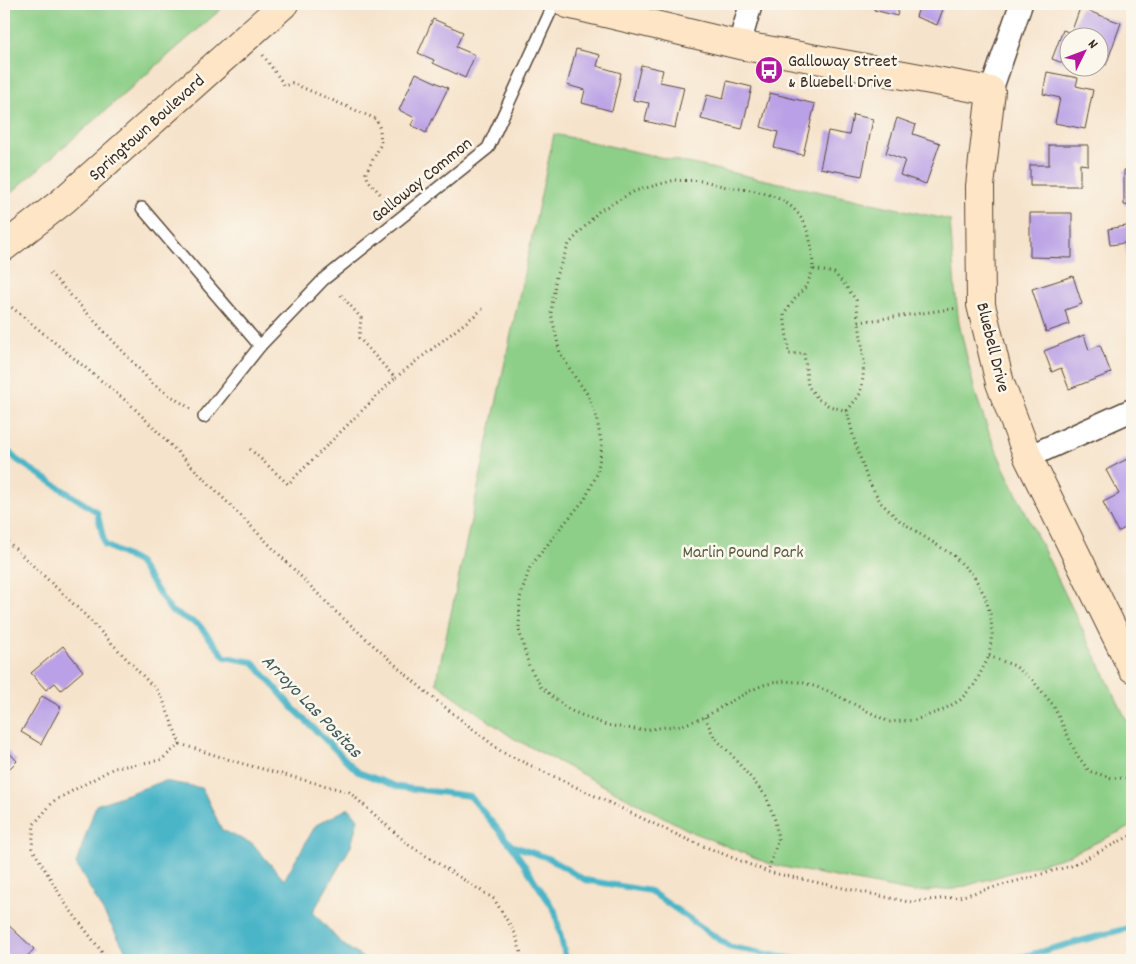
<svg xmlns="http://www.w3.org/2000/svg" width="1136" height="964" viewBox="0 0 1136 964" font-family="Dekko,sans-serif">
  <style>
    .green { fill: #8dcf88; stroke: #647c53 }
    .water { fill: #4bb5c8; stroke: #437073 }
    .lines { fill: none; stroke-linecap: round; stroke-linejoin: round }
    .stream { stroke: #4bb5c8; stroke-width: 6 }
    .building { fill: #baa0e6 }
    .lane-casing { stroke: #574638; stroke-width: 14 }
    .street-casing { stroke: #574638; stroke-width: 25 }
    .secondary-casing { stroke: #574638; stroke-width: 30 }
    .path { stroke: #574638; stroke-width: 3; stroke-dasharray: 1 4; stroke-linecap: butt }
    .lane { stroke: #fff; stroke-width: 11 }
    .street { stroke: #fff; stroke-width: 22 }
    .secondary { stroke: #fde5c5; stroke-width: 28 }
    .labels { text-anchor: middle; stroke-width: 5; stroke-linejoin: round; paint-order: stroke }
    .poi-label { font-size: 18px; fill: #3b2a1e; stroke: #fbf7ec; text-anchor: start }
    .street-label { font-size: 18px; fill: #3b2a1e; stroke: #fbf7ec }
    .park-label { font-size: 18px; fill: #545c3e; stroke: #fbf7ec }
    .water-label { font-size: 19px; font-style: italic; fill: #415b5a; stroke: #fbf7ec }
  </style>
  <rect width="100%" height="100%" fill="#fbf7ec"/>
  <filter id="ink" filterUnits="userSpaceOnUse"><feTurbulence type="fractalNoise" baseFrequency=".02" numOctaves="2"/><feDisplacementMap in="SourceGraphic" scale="10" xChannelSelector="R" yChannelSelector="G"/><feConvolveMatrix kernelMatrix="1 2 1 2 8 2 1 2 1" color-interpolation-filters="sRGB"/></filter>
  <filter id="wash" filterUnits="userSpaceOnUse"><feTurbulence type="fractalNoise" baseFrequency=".0096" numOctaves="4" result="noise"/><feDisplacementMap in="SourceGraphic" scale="20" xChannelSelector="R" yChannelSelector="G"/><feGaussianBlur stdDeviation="1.12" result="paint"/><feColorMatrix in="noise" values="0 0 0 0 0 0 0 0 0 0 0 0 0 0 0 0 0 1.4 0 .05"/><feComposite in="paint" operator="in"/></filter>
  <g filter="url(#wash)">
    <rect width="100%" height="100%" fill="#f6e3cb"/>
    <!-- green -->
    <g class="green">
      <polygon points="4,4 227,4 4,199"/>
      <polygon points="554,134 950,220 955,289 959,323 975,392 988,430 1003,466 1132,731 1132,826 1065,857 955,889 913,892 773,865 692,832 513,738 436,683"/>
    </g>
    <!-- water -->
    <polygon class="water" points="164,781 202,788 222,830 253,844 284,880 316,825 349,808 358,819 351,846 313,912 341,943 366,960 131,960 76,864 96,805"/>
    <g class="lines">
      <!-- stream -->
      <g class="stream">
        <polyline points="4,447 17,460 97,512 105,545 138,562 171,611 199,625 225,657 253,662 293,708 358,772 398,787 470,796 511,845 555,911 566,960"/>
        <polyline points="511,845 548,858 585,880 650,891 730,947 799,960"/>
        <polyline points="1010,960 1132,927"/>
      </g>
    </g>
    <g id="blocks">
      <!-- building -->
      <g class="building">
        <polygon points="876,4 900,4 897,16 874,10"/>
        <polygon points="920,4 945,4 937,25 916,17"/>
        <polygon points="946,4 961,4 959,9"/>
        <polygon points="1080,8 1121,23 1106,65 1098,62 1098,38 1068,38 1068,65 1052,59 1063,30 1071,33"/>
        <polygon points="433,19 463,32 456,47 475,55 465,78 433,63 434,60 418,53"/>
        <polygon points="576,49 600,55 597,66 621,73 612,111 582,103 585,90 567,85"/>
        <polygon points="641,65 663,70 660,82 684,87 675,128 645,121 649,103 633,100"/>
        <polygon points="1047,72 1078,78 1076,86 1093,90 1085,129 1055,123 1060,98 1043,94"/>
        <polygon points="416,73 448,88 426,133 411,125 415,118 399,110"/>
        <polygon points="727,81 752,87 742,129 701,119 707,95 723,99"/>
        <polygon points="770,93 815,104 803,155 774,148 778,132 761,127"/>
        <polygon points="853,115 873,119 862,176 820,168 828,131 849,135"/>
        <polygon points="897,118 916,125 913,134 940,143 926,184 900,175 905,160 886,153"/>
        <polygon points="1049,145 1088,145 1088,165 1080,164 1080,186 1030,186 1030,165 1049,165"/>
        <polygon points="1124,170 1132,170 1132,206 1124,205"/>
        <polygon points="1030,213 1072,213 1072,258 1030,257"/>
        <polygon points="1132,225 1132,284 1131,284 1125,243 1110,245 1108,229"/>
        <polygon points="1073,276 1082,304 1065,310 1069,324 1046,332 1032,289"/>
        <polygon points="1084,335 1089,350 1100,345 1111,373 1069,389 1061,368 1052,372 1044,351"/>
        <polygon points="1127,459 1132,469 1132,524 1118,532 1103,502 1119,494 1106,470"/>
        <polygon points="63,646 83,671 61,690 55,683 46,690 31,673"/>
        <polygon points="42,696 61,707 41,744 21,732"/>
        <polygon points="4,747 17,761 4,774"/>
        <polygon points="4,921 34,949 24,960 12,960 4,953"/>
      </g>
    </g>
  </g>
  <g filter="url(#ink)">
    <use href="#blocks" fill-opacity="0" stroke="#574638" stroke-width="1"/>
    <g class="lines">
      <defs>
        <g id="lane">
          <polyline points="142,208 260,346"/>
          <polyline points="204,417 260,346 323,280 488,148 554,4"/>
        </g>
        <g id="street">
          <polyline points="739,45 751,4"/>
          <polyline points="991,91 1021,4"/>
          <polyline points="1028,457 1132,410"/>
        </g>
        <g id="secondary">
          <polyline points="567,4 739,45 991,91 980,186 981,305 1000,383 1028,457 1132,668"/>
          <polyline points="4,247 63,201 284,4"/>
        </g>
      </defs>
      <!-- lane casing -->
      <use href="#lane" class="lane-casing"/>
      <!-- street casing -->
      <use href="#street" class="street-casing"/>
      <!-- secondary casing -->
      <use href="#secondary" class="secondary-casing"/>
      <!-- path -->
      <g class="path">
        <polyline points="263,55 285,86 292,83 376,119 380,129 381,144 366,173 368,180 391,206"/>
        <path d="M675,180C684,181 693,180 702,181C711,182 719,186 728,187C738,189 749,189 759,192C802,202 812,228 813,269L834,273L845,285L856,300L864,361L863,378L860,394L847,411L854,439L867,478L881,503L900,521L954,556L973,575L985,596L991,617L992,634L989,656L975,684L960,700L943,710L915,720L889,722L826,690L801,682L781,681L763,685L750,691L728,703L705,717L683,725L641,730L606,725L569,710L541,687L529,666L519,630L520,598L530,567L558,531L585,499L597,474L602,446L596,415L588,395L575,377L560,353L551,313L556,276L569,244L599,211L635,191Z"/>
        <polyline points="813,269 807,285 795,299 784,314 789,354 804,353 808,386 818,399 829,406 847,411"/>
        <polyline points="50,273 153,384 191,409"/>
        <polyline points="341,295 361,318 359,338 395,378 484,308"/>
        <polyline points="4,301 131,405 335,611 427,693 502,752 686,839 768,872 909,902 959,897 1071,866 1132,835"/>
        <polyline points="859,322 958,308"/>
        <polyline points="250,449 288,484 395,378"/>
        <polyline points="4,538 84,614 161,695 180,744 240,763 349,792 409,845 494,899 515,933 523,960"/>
        <polyline points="989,656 1015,666 1033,681 1053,705 1077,755 1089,771 1112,778 1132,778"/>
        <polyline points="705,717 714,737 731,754 766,796 775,820 778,839 768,872"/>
        <polyline points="108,960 65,903 32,848 34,824 54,801 114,768 161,760 180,744"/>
      </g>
      <!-- lane -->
      <use href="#lane" class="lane"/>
      <!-- street -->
      <use href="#street" class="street"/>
      <!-- secondary -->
      <use href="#secondary" class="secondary"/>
    </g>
  </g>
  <!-- icons -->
  <defs>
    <symbol id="bus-disc" viewBox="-11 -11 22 22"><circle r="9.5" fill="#b5179e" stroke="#fbf7ec"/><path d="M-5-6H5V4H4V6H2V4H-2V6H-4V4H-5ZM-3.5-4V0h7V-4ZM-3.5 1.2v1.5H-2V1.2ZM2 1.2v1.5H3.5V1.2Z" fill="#fff"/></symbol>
  </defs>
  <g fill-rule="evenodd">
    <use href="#bus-disc" x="753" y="54" width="32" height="32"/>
  </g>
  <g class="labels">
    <!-- poi labels -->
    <g class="poi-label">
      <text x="788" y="66">Galloway Street<tspan x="788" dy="21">&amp; Bluebell Drive</tspan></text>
    </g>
    <!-- street labels -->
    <g class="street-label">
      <text transform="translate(146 127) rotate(-42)" y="6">Springtown Boulevard</text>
      <text transform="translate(421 179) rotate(-39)" y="6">Galloway Common</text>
      <text transform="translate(994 347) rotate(76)" y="6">Bluebell Drive</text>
    </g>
    <!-- park labels -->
    <g class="park-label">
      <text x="743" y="557">Marlin Pound Park</text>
    </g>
    <!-- water labels -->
    <g class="water-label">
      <text transform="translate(313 705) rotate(46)" y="7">Arroyo Las Positas</text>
    </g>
  </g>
  <!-- margin -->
  <rect width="1136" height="964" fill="none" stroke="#fbf7ec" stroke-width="20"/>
  <!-- north arrow -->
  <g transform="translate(1084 52) rotate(48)"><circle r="24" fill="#fbf7ec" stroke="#aea59a"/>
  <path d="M0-4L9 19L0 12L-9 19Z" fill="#b5179e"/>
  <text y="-8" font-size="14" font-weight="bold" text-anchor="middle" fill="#3b2a1e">N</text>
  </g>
</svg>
